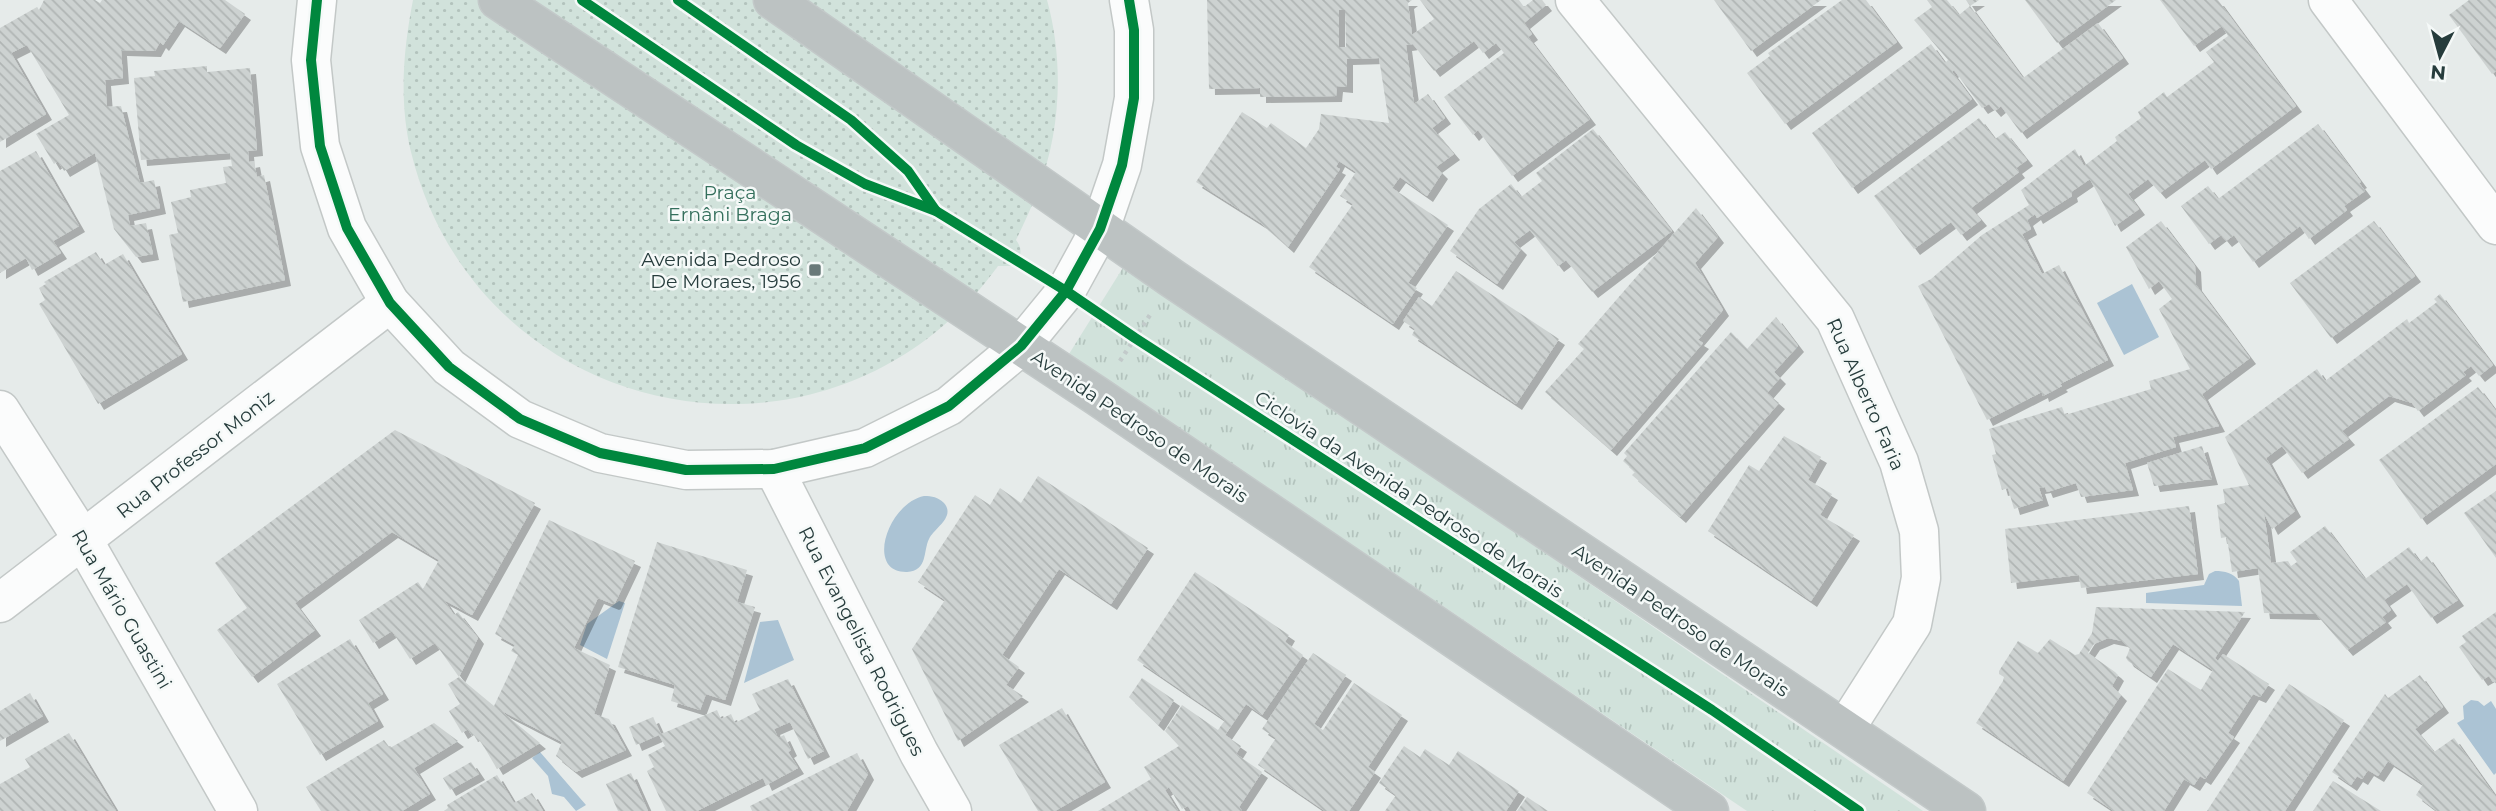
<svg xmlns="http://www.w3.org/2000/svg" width="2496" height="811" viewBox="0 0 2496 811" font-family="Montserrat,sans-serif">
  <style>
    .grass { fill: url(#grass-tufts) }
    .park { fill: url(#park-dots) }
    .water { fill: #abc3d4 }
    .building { fill: url(#building-back-hatch); fill-rule: evenodd; filter: url(#shadow) }
    .lines { fill: none; stroke-linecap: round; stroke-linejoin: round }
    .street-casing { stroke: #c3c8c7; stroke-width: 41 }
    .highway-casing { stroke: #c3c9c9; stroke-width: 41 }
    .path { stroke: #c2caca; stroke-width: 4.5; stroke-dasharray: 3.5 5; stroke-linecap: butt }
    .street { stroke: #fbfcfc; stroke-width: 38 }
    .highway { stroke: #bcc2c2; stroke-width: 38 }
    .cycleway-casing { stroke: #f5f9f8; stroke-width: 15 }
    .cycleway { stroke: #00873e; stroke-width: 10 }
    .poi-dot { fill: #697979; stroke: #f5f9f8; stroke-width: 2.5 }
    .labels { text-anchor: middle; stroke-width: 5; stroke-linejoin: round; paint-order: stroke }
    .park-label { font-size: 19px; fill: #346f5c; stroke: #f5f9f8 }
    .poi-label { font-size: 19px; fill: #263c3c; stroke: #f5f9f8; text-anchor: end }
    .street-label { font-size: 19px; fill: #263c3c; stroke: #f5f9f8 }
  </style>
  <defs>
    <pattern id="grass-tufts" width="24" height="20" patternUnits="userSpaceOnUse" patternTransform="scale(1.75)"><rect width="24" height="20" fill="#d1e2db"/><path d="M3 7l-1-3M5 7V3M7 7l1-3M15 17l-1-3M17 17v-4M19 17l1-3" fill="none" stroke="#b3c3bd"/></pattern>
    <pattern id="park-dots" width="8" height="8" patternUnits="userSpaceOnUse" patternTransform="scale(1.75)"><rect width="8" height="8" fill="#d1e2db"/><path d="M2 2h.1M6 6h.1" fill="none" stroke="#b3c3bd" stroke-width="1.8" stroke-linecap="round"/></pattern>
    <pattern id="building-back-hatch" width="6" height="6" patternUnits="userSpaceOnUse" patternTransform="scale(1.75)"><rect width="6" height="6" fill="#cdd2d1"/><path d="M-1 5l2 2M0 0l6 6M5-1l2 2" fill="none" stroke="#b0b5b4"/></pattern>
    <filter id="shadow"><feDropShadow dx="6" dy="6" stdDeviation="0" flood-color="#0004"/></filter>
  </defs>
  <rect width="100%" height="100%" fill="#e6ebea"/>
  <!-- grass -->
  <polygon class="grass" points="1124,266 1923,811 1747,811 1069,354"/>
  <!-- park -->
  <path class="park" d="M413,0H1047C1064,61 1061,131 1038,190C1032,207 1024,223 1016,240C1024,251 1021,258 1011,266H998C832,495 479,427 411,152C399,102 403,51 413,0Z"/>
  <!-- water -->
  <g class="water">
    <polygon points="2132,284 2159,337 2124,355 2097,303"/>
    <path d="M924,496C932,496 938,497 944,503C956,517 934,528 929,539C923,551 928,571 907,572C865,573 887,504 924,496Z"/>
    <path d="M2215,571C2225,571 2233,573 2239,581L2242,606L2146,603V593L2204,585L2209,574Z"/>
    <polygon points="619,601 625,603 607,659 580,645 587,624"/>
    <polygon points="778,620 794,660 744,683 760,622"/>
    <polygon points="2471,700 2478,701 2484,706 2491,701 2496,709 2496,773 2494,775 2457,723 2464,719 2463,706"/>
    <polygon points="540,752 586,805 576,811 564,797 552,794 548,776 532,758"/>
  </g>
  <!-- building -->
  <g class="building">
    <polygon points="44,0 95,0 100,3 102,0 225,0 245,14 220,48 179,21 163,45 160,42 155,51 121,50 123,78 105,80 107,107 121,106 140,183 154,180 160,208 128,215 130,226 146,223 153,254 136,257 114,229 95,153 64,171 58,161 54,164 36,134 69,115 27,45 11,53 46,114 0,142 0,28 37,7 39,10"/>
    <path d="M1207,0H1412L1408,3L1412,35L1434,19L1420,0H1519L1524,7L1533,0H1542L1546,5L1524,23L1532,34L1528,37L1590,119L1512,176L1478,130L1473,135L1444,97L1504,53L1496,43L1483,53L1474,41L1434,71L1413,44L1406,45L1414,104L1428,94L1445,118L1432,128L1454,154L1436,167L1442,173L1427,196L1400,177L1392,188L1448,225L1408,283L1417,288L1393,324L1309,267L1353,204L1340,196L1356,172L1339,161L1336,167L1340,169L1288,247L1261,223L1196,182L1242,112L1267,128L1271,123L1306,148L1319,129L1321,114L1389,123L1379,58L1347,59V87L1337,86L1336,96L1260,97V88L1209,89ZM1339,10H1345L1346,47H1339Z"/>
    <polygon points="1714,0 1821,0 1751,51"/>
    <polygon points="1842,0 1866,0 1897,42 1785,124 1747,73 1770,56 1768,53"/>
    <polygon points="1927,0 1947,0 1959,15 1970,6 1966,0 1979,0 1970,6 2023,78 2098,23 2123,58 2021,133 2001,106 1995,111 1989,104 1982,108 1954,70 1952,72 1972,99 1852,188 1812,133 1931,44 1945,63 1948,60 1914,20 1932,7"/>
    <polygon points="2025,0 2116,0 2057,43"/>
    <polygon points="2160,0 2218,0 2296,106 2211,169 2205,160 2160,193 2148,179 2128,194 2139,209 2115,226 2090,179 2071,192 2072,196 2037,218 2035,214 2027,220 2031,229 2022,234 2042,274 2059,265 2108,360 2060,384 2062,386 2043,396 2042,392 1987,420 1918,286 1931,279 1982,235 2029,205 2021,190 2075,149 2084,166 2117,141 2115,137 2141,118 2138,112 2164,92 2167,97 2214,62 2206,52 2228,36 2222,26 2194,46"/>
    <polygon points="2469,0 2496,0 2496,71 2492,74 2449,15"/>
    <polygon points="207,66 207,72 250,68 257,150 248,151 249,162 254,161 257,177 264,175 285,280 183,302 169,235 178,233 171,202 191,197 190,190 226,183 223,167 232,166 230,153 141,160 134,78 155,76 154,71"/>
    <polygon points="1979,118 1995,139 2005,132 2027,160 2016,168 2019,172 1971,208 1981,220 1961,235 1951,222 1914,249 1874,196"/>
    <polygon points="2318,124 2361,182 2359,183 2365,191 2344,206 2347,210 2309,239 2300,226 2253,262 2234,235 2226,241 2221,235 2209,244 2181,206 2208,186 2218,199"/>
    <polygon points="1593,129 1672,231 1592,292 1566,260 1558,266 1530,230 1514,242 1521,249 1497,284 1450,251 1479,209 1511,184 1521,197 1542,181 1536,173"/>
    <polygon points="36,151 79,226 53,241 61,253 32,270 26,258 0,273 0,171"/>
    <polygon points="1696,208 1718,237 1695,263 1723,310 1698,340 1703,343 1611,450 1545,392 1584,349 1578,344"/>
    <polygon points="2161,221 2195,266 2196,285 2250,358 2202,394 2219,426 2173,437 2176,447 2125,463 2133,490 2081,497 2076,483 2047,492 2045,487 2039,488 2043,500 2014,509 2008,488 2002,490 1992,455 1996,454 1989,429 2062,407 2065,415 2151,389 2149,381 2190,369 2159,309 2172,299 2159,281 2149,289 2126,247"/>
    <polygon points="2374,221 2415,276 2331,338 2290,283"/>
    <polygon points="96,252 104,265 123,254 182,354 98,404 39,304 45,300 39,288 46,284 44,282"/>
    <polygon points="1456,271 1559,339 1516,404 1412,335 1415,329 1403,321 1419,297 1432,306"/>
    <polygon points="2440,294 2493,365 2479,376 2471,366 2463,372 2466,375 2418,411 2412,403 2389,396 2342,431 2349,439 2302,473 2282,446 2266,458 2295,511 2272,529 2264,513 2271,563 2288,561 2291,566 2297,562 2290,552 2325,526 2365,579 2409,547 2420,562 2427,556 2458,600 2431,618 2407,584 2384,600 2391,610 2382,617 2386,622 2347,650 2316,614 2264,613 2258,568 2232,572 2227,537 2221,538 2217,505 2225,503 2223,489 2249,485 2225,437 2317,369 2325,381 2407,319 2409,323 2437,302 2434,299"/>
    <polygon points="1776,317 1798,346 1774,372 1780,378 1767,393 1779,403 1680,517 1632,475 1635,472 1623,461 1627,456 1624,453 1731,332 1747,349"/>
    <polygon points="2478,387 2496,411 2496,464 2421,519 2379,460"/>
    <polygon points="395,430 535,503 472,615 444,600 454,615 458,612 478,638 459,677 435,643 410,659 392,631 373,643 359,620 418,582 423,589 439,560 392,532 295,603 315,630 252,677 217,630 247,608 215,563"/>
    <polygon points="1784,436 1821,457 1808,480 1832,494 1820,515 1854,535 1811,601 1708,531 1749,465 1759,471"/>
    <polygon points="2202,446 2212,479 2154,486 2147,463"/>
    <polygon points="1038,476 1148,548 1111,604 1059,569 1002,655 1019,667 1006,685 1023,696 958,741 912,649 945,600 918,582 975,495 990,505 1000,488 1021,503"/>
    <polygon points="2496,491 2496,558 2464,513"/>
    <polygon points="2189,506 2198,574 2081,588 2079,575 2011,583 2005,529"/>
    <polygon points="549,520 635,561 615,603 613,604 598,598 574,648 610,665 594,714 609,719 626,750 576,772 556,756 562,742 500,710 540,743 497,769 480,740 478,741 474,735 472,736 468,729 462,733 449,711 460,704 448,684 459,677 494,706 518,655 511,651 515,645 495,634"/>
    <polygon points="657,542 747,570 737,602 755,607 725,700 706,694 700,710 671,701 675,685 618,667"/>
    <polygon points="1195,572 1289,635 1285,642 1303,655 1262,715 1246,704 1225,735 1241,746 1236,754 1262,772 1239,807 1242,811 1191,811 1188,806 1182,809 1169,787 1165,790 1178,811 1098,811 1151,779 1144,767 1179,746 1165,731 1182,705 1218,730 1225,720 1137,660"/>
    <polygon points="2096,607 2245,612 2215,658 2218,661 2223,654 2269,684 2260,697 2253,694 2228,733 2234,737 2205,779 2200,776 2194,785 2184,779 2164,811 2114,811 2087,793 2168,669 2201,690 2213,670 2173,644 2151,677 2128,661 2126,658 2130,648 2122,641 2108,638 2094,644 2088,653 2115,672 2118,675 2112,686 2121,695 2063,781 1976,723 2003,681 2004,677 1999,674 1999,671 2018,641 2038,653 2050,639 2075,655 2079,654 2092,633"/>
    <polygon points="2496,612 2496,681 2493,682 2489,676 2482,680 2459,647 2466,642 2462,636"/>
    <polygon points="350,639 383,694 368,703 378,721 320,755 277,684"/>
    <polygon points="1313,653 1346,675 1314,724 1323,730 1354,683 1402,715 1368,767 1375,772 1349,811 1325,811 1258,765 1276,738 1262,729"/>
    <polygon points="2420,675 2443,707 2415,729 2434,752 2454,738 2496,797 2496,811 2437,811 2416,795 2423,784 2388,761 2378,776 2368,770 2362,779 2357,776 2351,785 2332,772 2385,694 2388,698"/>
    <polygon points="1142,678 1174,700 1158,725 1129,697"/>
    <polygon points="788,679 824,751 808,759 790,722 774,729 778,738 784,735 791,750 788,752 798,768 766,785 763,778 697,811 666,811 647,771 654,767 648,755 665,746 659,735 717,710 721,719 731,714 735,723 760,710 752,694"/>
    <polygon points="2289,684 2344,720 2285,811 2207,811"/>
    <polygon points="30,693 43,716 0,741 0,711"/>
    <polygon points="1062,708 1105,782 1055,811 1038,811 999,745"/>
    <polygon points="653,717 661,734 636,745 629,727"/>
    <polygon points="434,723 458,741 414,768 430,794 402,811 321,811 306,787 384,740 390,748"/>
    <polygon points="69,733 116,811 0,811 0,784 30,767 25,759"/>
    <polygon points="1404,746 1420,757 1425,749 1449,765 1458,751 1519,791 1506,811 1385,811 1396,795 1379,783"/>
    <polygon points="857,753 868,774 847,811 752,811 750,806"/>
    <polygon points="471,762 479,774 450,790 443,778"/>
    <polygon points="631,773 648,811 618,811 606,784"/>
    <polygon points="497,775 514,803 532,793 543,811 444,811 448,808 447,805"/>
    <polygon points="2333,781 2381,811 2313,811"/>
    <polygon points="1527,797 1548,811 1517,811"/>
  </g>
  <g class="lines">
    <defs>
      <g id="street">
        <polyline points="317,0 311,60 320,146 347,228 390,303 449,367 520,419 600,453 686,470 774,469 865,448 949,406 1021,346 1066,291 1100,229 1122,165 1134,98 1134,30 1129,0"/>
        <polyline points="1575,0 1835,319 1899,462 1919,531 1921,578 1912,624 1845,729"/>
        <polyline points="2328,0 2496,225"/>
        <polyline points="0,410 83,540 238,811"/>
        <polyline points="774,469 919,753 952,811"/>
        <polyline points="0,603 390,303"/>
      </g>
      <g id="highway">
        <polyline points="498,0 1097,396 1709,811"/>
        <polyline points="773,0 1173,279 1966,811"/>
      </g>
    </defs>
    <!-- street casing -->
    <use href="#street" class="street-casing"/>
    <!-- highway casing -->
    <use href="#highway" class="highway-casing"/>
    <!-- path -->
    <polyline class="path" points="1120,361 1150,315"/>
    <!-- street -->
    <use href="#street" class="street"/>
    <!-- highway -->
    <use href="#highway" class="highway"/>
    <defs>
      <g id="cycleway">
        <polyline points="317,0 311,60 320,146 347,228 390,303 449,367 520,419 600,453 686,470 774,469 865,448 949,406 1021,346 1066,291 1100,229 1122,165 1134,98 1134,30 1129,0"/>
        <polyline points="582,0 796,145 865,184 936,211 1066,291 1135,338 1712,710 1859,811"/>
        <polyline points="678,0 851,120 908,171 936,211"/>
      </g>
    </defs>
    <!-- cycleway casing -->
    <use href="#cycleway" class="cycleway-casing"/>
    <!-- cycleway -->
    <use href="#cycleway" class="cycleway"/>
  </g>
  <!-- markers -->
  <rect class="poi-dot" x="808" y="263" width="14" height="14" rx="3.5"/>
  <g class="labels">
    <!-- park labels -->
    <g class="park-label">
      <text x="730" y="199">Praça<tspan x="730" dy="22">Ernâni Braga</tspan></text>
    </g>
    <!-- poi labels -->
    <g class="poi-label">
      <text x="801" y="266">Avenida Pedroso<tspan x="801" dy="22">De Moraes, 1956</tspan></text>
    </g>
    <!-- street labels -->
    <g class="street-label">
      <text transform="translate(1866 394) rotate(66)" y="7">Rua Alberto Faria</text>
      <text transform="translate(1140 426) rotate(34)" y="7">Avenida Pedroso de Morais</text>
      <text transform="translate(195 454) rotate(-38)" y="7">Rua Professor Moniz</text>
      <text transform="translate(1409 494) rotate(33)" y="7">Ciclovia da Avenida Pedroso de Morais</text>
      <text transform="translate(122 609) rotate(60)" y="7">Rua Mário Guastini</text>
      <text transform="translate(1681 620) rotate(34)" y="7">Avenida Pedroso de Morais</text>
      <text transform="translate(862 641) rotate(63)" y="7">Rua Evangelista Rodrigues</text>
    </g>
  </g>
  <!-- north arrow -->
  <g transform="translate(2440 56) rotate(186)" stroke="#f5f9f8" stroke-width="5" paint-order="stroke">
  <path d="M0-5L12 26L0 18L-12 26Z" fill="#263c3c"/>
  <text y="-10" font-size="19" font-weight="bold" text-anchor="middle" fill="#263c3c">N</text>
  </g>
</svg>
